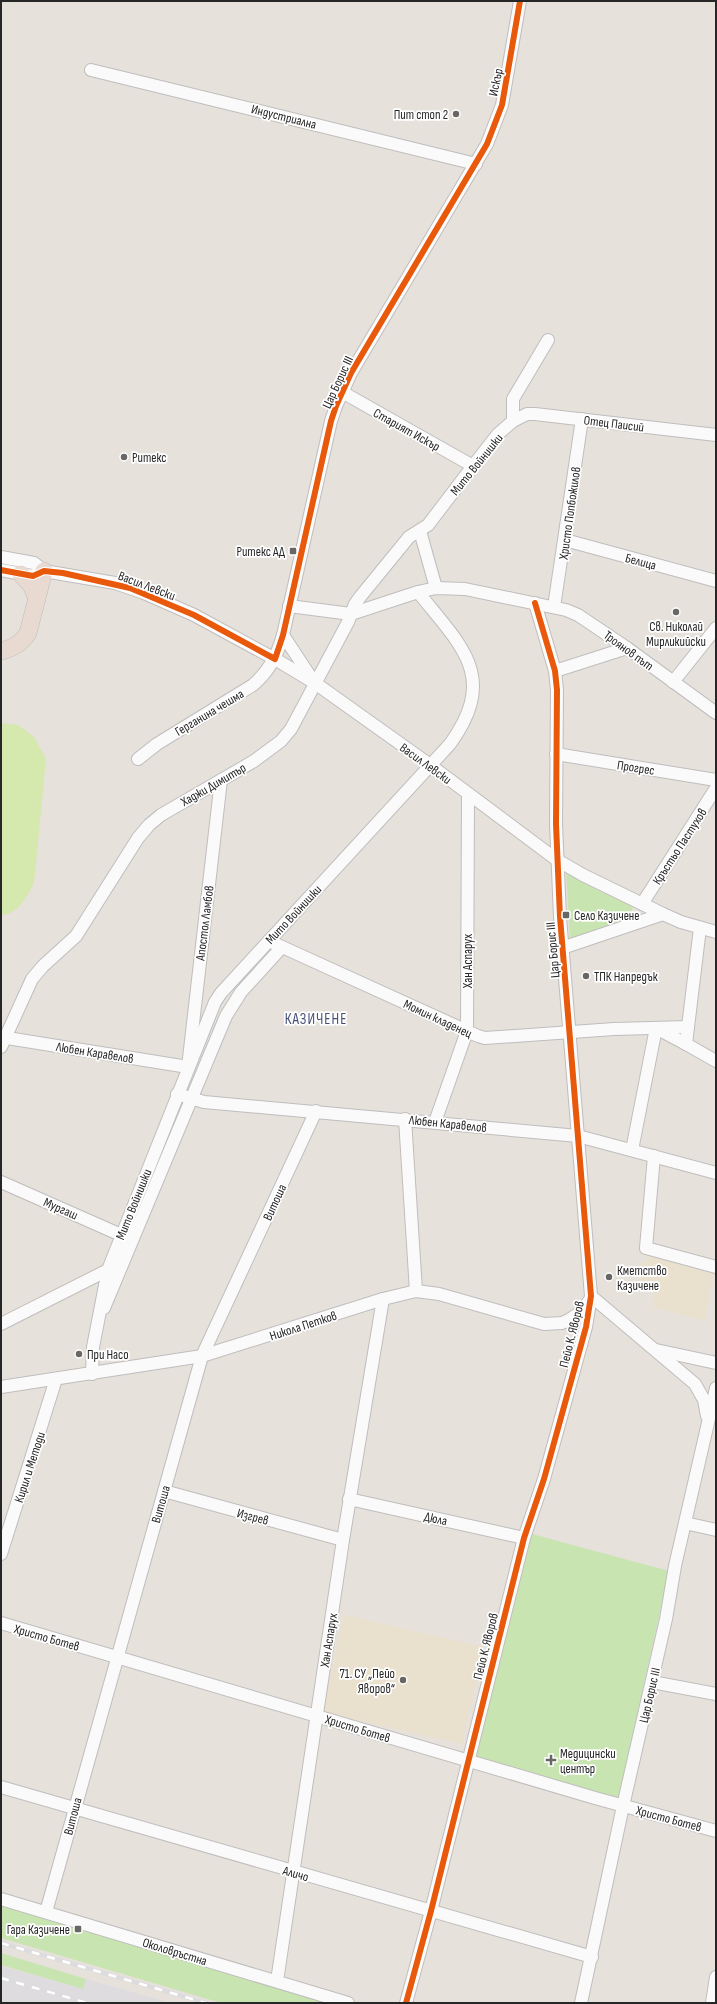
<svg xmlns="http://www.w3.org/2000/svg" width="717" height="2004" viewBox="0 0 717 2004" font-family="'Sofia Sans Condensed',sans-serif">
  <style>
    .industrial { fill: #dfdcdf }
    .education { fill: #eae0ce }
    .green { fill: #c8e4b1 }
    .pitch { fill: #d5e8ae }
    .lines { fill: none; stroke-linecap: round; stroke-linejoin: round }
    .minor-casing { stroke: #bfbdbd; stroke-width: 14 }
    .highway-casing { stroke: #bebdbb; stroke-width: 18 }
    .minor { stroke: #fbfafa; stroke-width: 12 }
    .highway { stroke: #e8dad1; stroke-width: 17 }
    .rail-casing { stroke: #dcdbdd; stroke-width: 4 }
    .rail { stroke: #fff; stroke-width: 2.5; stroke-dasharray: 8; stroke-linecap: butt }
    .cycleway-casing { stroke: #fff; stroke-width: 8 }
    .cycleway { stroke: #e8590c; stroke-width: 6 }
    .poi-dot { fill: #696765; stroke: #fff; stroke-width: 1.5 }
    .labels { text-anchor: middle; stroke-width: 3.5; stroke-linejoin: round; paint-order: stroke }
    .street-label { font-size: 13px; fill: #262626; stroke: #fff }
    .poi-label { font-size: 13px; fill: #262626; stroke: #fff; text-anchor: start }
    .quarter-label { font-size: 15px; letter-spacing: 1px; fill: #455079; stroke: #fff }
  </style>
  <rect width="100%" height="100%" fill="#e6e1db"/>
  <!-- industrial -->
  <polygon class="industrial" points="1,1966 83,1989 86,1979 171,2003 1,2003"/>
  <!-- education -->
  <g class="education">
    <polygon points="651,1254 713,1272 705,1321 653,1307 654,1283 642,1281 641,1266"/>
    <polygon points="344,1615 484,1647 462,1744 322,1712"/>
  </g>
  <!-- green -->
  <g class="green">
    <polygon points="566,870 634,906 626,921 570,939"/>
    <polygon points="532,1534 669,1571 618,1799 474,1759"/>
    <polygon points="1,1905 329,2003 221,2003 1,1938"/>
    <polygon points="1,1953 86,1979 83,1989 1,1965"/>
  </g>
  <!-- pitch -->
  <path class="pitch" d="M1,723L18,725L34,737L46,759L34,883C27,897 18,914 1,915Z"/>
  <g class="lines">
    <defs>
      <g id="minor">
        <polyline points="91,70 476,164"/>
        <polyline points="342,392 473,466"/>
        <polyline points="513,421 527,414 535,414 716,435"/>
        <polyline points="420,531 436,588"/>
        <polyline points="565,540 716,581"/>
        <polyline points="1,557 34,563 44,571"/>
        <polyline points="1,570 33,576 44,571 115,583 144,593 194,615 275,659 315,683 430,765 557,860 583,875 663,914 681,922 716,932"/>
        <polyline points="289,606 351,614 418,592 436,588 465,589 566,610 578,615 627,648 716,713"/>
        <polyline points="554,607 582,419"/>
        <polyline points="283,635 312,679"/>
        <polyline points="555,671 627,648"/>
        <polyline points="673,682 716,628"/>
        <polyline points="556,754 716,780"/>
        <path d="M138,759L157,744L253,685C269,671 277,656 283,635L331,421L336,406L351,373L487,144L502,105L520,1"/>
        <polyline points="642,904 716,788"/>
        <polyline points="269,941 478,1036 485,1038 614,1029 688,1027 686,1044 716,1061"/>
        <polyline points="562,948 663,914"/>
        <polyline points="688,1027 700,928"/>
        <polyline points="1,1037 188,1067 221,780"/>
        <polyline points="1,1047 32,979 43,966 76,936 138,838 149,825 161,815 254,761 281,741 291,729 348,622 355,604 360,597 409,537 428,525 473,466 498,434 513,421 513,399 548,340"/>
        <polyline points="177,1094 204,1102 578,1136 716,1173"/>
        <polyline points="405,1119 416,1291"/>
        <polyline points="435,1122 467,1031 468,794"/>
        <polyline points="632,1150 656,1028 686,1044"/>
        <polyline points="654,1156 646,1248 716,1267"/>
        <polyline points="1,1182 121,1235"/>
        <polyline points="591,1296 695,1384 704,1400 707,1416"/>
        <polyline points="104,1308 226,1016 241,992 282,947"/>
        <polyline points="1,1324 108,1270"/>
        <polyline points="656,1350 716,1363"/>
        <path d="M92,1374L93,1347L108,1270L215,1002L221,993L450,744C499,676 461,646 418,592"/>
        <polyline points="1,1387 202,1356 383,1299 416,1291 439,1294 544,1324 562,1323 569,1320 582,1311 589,1301"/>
        <polyline points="164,1491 343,1540"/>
        <polyline points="349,1499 524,1538"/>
        <polyline points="685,1523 716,1530"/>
        <polyline points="1,1554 56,1379"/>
        <polyline points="1,1623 595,1798 716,1831"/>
        <polyline points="652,1682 716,1694"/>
        <polyline points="1,1787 592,1957"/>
        <polyline points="1,1899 348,2003"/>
        <polyline points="46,1912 202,1356 316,1111"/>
        <polyline points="277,1981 343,1540 383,1299"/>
        <polyline points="406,2003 431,1911 524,1538 544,1479 586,1327 591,1296 560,917 556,824 557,690 555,671 535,603"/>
        <polyline points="581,2003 623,1806 666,1619 675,1566 716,1388"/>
        <polyline points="712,2003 716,1977"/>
      </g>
      <g id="highway">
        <polyline points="21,574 31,585 37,598"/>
        <path d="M1,651C13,648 21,644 28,633L44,571"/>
      </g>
    </defs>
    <!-- minor casing -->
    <use href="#minor" class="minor-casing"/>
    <!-- highway casing -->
    <use href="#highway" class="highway-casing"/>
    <!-- minor -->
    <use href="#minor" class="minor"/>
    <!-- highway -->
    <use href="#highway" class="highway"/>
    <defs>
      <g id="rail">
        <polyline points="1,1943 206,2003"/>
        <polyline points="1,1978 87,2003"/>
      </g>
    </defs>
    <!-- rail casing -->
    <use href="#rail" class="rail-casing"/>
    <!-- rail -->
    <use href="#rail" class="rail"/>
    <defs>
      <g id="cycleway">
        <polyline points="1,570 33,576 44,571 63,573 130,588 194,615 275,659 283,635 331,421 336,406 351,373 487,144 502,105 520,1"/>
        <polyline points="406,2003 431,1911 524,1538 544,1479 586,1327 591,1296 560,917 556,824 557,690 555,671 535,603"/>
      </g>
    </defs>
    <!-- cycleway casing -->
    <use href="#cycleway" class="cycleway-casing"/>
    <!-- cycleway -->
    <use href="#cycleway" class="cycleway"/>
  </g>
  <!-- markers -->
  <g class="poi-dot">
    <circle cx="456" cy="114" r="4"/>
    <circle cx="124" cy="457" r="4"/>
    <rect x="289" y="547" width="8" height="8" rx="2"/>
    <circle cx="676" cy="612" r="4"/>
    <rect x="562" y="911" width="8" height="8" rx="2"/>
    <circle cx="586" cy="976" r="4"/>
    <circle cx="609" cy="1277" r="4"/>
    <circle cx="79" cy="1354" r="4"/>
    <circle cx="403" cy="1680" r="4"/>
    <path d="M549 1754h4v4h4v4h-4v4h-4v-4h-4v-4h4z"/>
    <rect x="74" y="1925" width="8" height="8" rx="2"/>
  </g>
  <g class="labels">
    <!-- street labels -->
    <g class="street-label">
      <text transform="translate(495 82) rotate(-78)" y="5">Искър</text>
      <text transform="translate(284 116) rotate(14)" y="5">Индустриална</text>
      <text transform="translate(337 382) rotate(-65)" y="5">Цар Борис III</text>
      <text transform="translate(614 423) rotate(7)" y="5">Отец Паисий</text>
      <text transform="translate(407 429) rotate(29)" y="5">Старият Искър</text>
      <text transform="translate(476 464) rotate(-51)" y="5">Мито Войнишки</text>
      <text transform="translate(569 513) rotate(-82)" y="5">Христо Попбожилов</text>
      <text transform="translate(641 561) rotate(15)" y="5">Белица</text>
      <text transform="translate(147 585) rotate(21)" y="5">Васил Левски</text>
      <text transform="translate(629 650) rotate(36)" y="5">Троянов път</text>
      <text transform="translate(209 712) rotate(-31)" y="5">Герганина чешма</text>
      <text transform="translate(426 763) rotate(36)" y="5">Васил Левски</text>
      <text transform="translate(636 767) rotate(9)" y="5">Прогрес</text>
      <text transform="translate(213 784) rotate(-30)" y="5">Хаджи Димитър</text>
      <text transform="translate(679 846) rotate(-57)" y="5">Кръстьо Пастухов</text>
      <text transform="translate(293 914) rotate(-47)" y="5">Мито Войнишки</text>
      <text transform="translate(204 923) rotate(-83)" y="5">Апостол Ламбов</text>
      <text transform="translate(552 950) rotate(-95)" y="5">Цар Борис III</text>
      <text transform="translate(467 961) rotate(-90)" y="5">Хан Аспарух</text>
      <text transform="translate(438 1018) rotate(25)" y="5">Момин кладенец</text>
      <text transform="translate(95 1052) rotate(9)" y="5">Любен Каравелов</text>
      <text transform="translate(448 1123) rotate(6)" y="5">Любен Каравелов</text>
      <text transform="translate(274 1202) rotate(-65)" y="5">Витоша</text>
      <text transform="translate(133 1204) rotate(-68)" y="5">Мито Войнишки</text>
      <text transform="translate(61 1208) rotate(24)" y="5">Мургаш</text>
      <text transform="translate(303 1325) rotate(-18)" y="5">Никола Петков</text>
      <text transform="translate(571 1334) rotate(-76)" y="5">Пейо К. Яворов</text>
      <text transform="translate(29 1467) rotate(-72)" y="5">Кирил и Методи</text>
      <text transform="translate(160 1504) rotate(-74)" y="5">Витоша</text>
      <text transform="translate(253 1516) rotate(15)" y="5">Изгрев</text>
      <text transform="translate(436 1518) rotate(13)" y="5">Дюла</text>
      <text transform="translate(47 1637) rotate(16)" y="5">Христо Ботев</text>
      <text transform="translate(328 1640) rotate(-81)" y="5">Хан Аспарух</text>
      <text transform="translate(485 1646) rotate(-76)" y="5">Пейо К. Яворов</text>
      <text transform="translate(649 1695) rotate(-77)" y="5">Цар Борис III</text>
      <text transform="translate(358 1728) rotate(17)" y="5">Христо Ботев</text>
      <text transform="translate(72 1816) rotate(-75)" y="5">Витоша</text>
      <text transform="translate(669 1818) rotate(15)" y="5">Христо Ботев</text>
      <text transform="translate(296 1873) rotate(16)" y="5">Аличо</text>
      <text transform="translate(175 1951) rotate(17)" y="5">Околовръстна</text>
    </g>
    <!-- poi labels -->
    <g class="poi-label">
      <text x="448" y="119" text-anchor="end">Пит стоп 2</text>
      <text x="132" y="462">Ритекс</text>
      <text x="285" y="556" text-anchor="end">Ритекс АД</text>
      <text x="676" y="631" text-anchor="middle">Св. Николай<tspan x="676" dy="15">Мирликийски</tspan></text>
      <text x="574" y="920">Село Казичене</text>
      <text x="594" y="981">ТПК Напредък</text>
      <text x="617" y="1275">Кметство<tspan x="617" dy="15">Казичене</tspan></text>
      <text x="87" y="1359">При Насо</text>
      <text x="395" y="1678" text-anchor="end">71. СУ „Пейо<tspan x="395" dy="15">Яворов“</tspan></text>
      <text x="560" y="1758">Медицински<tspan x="560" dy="15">център</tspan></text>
      <text x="70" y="1934" text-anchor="end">Гара Казичене</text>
    </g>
    <!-- quarter labels -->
    <g class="quarter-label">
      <text x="316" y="1024">КАЗИЧЕНЕ</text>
    </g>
  </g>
  <!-- border -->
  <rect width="717" height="2004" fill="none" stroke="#262626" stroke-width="4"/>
</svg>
